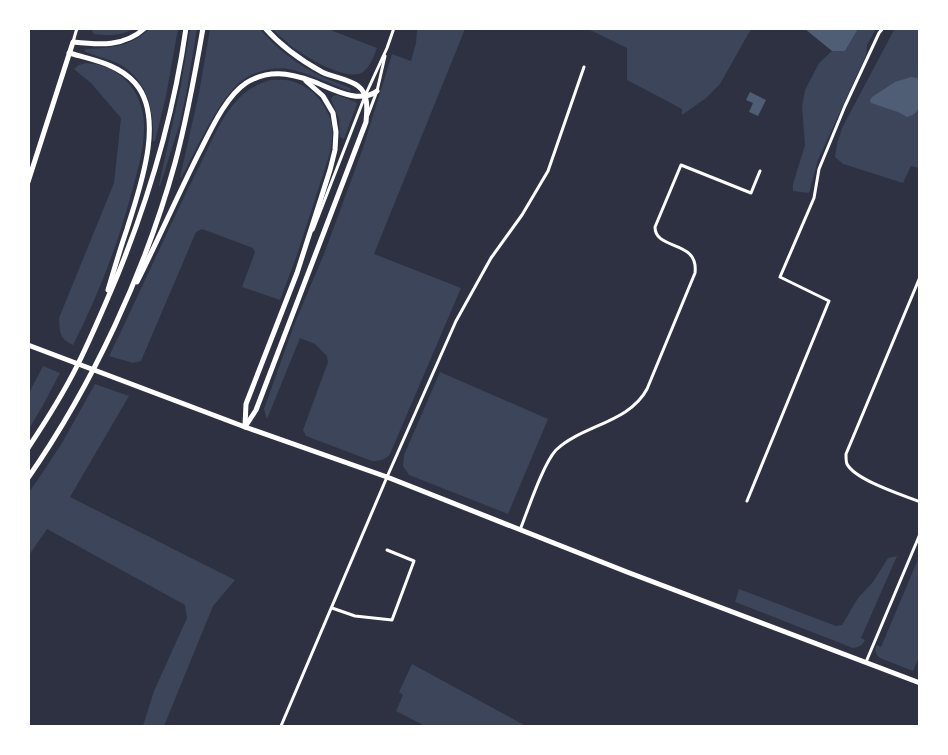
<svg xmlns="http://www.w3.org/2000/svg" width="948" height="755" viewBox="0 0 948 755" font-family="'PT Sans Narrow',sans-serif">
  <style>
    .green { fill: #3c4559 }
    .water { fill: #4f5d75 }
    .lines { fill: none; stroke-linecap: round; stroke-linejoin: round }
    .minor { stroke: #fff; stroke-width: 3 }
    .primary { stroke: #fff; stroke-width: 5 }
  </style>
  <rect width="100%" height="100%" fill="#2d3142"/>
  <!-- green -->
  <g class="green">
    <polygon points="899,28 919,29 919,168 911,166 903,183 843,164 835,157 837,144 842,128 894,30"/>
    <path d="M91,29H133C120,36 109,36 94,34Z"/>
    <path d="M149,29H178L166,96L155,141H153C155,109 146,76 115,62C105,58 94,56 84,51L86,49C110,48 131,47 149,29Z"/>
    <polygon points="190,29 197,29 186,95 179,126 160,186 159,185 181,85"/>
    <path d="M210,29H260C277,49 300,67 325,78C334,82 343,84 351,89L350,91C330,84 309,73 288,69C272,67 252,72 240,82C217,102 196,151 181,178L180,177L199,93Z"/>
    <path d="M272,29H328L377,48C374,56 370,67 363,72C347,83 302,55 290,45C284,40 278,34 272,29Z"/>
    <path d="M417,29H465L374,254L461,288L390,454C385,460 380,461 372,461L306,436L303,430L328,362L327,356L315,344L300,338L267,419L264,409L294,325L324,254L363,148L392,54L411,61L416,43Z"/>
    <polygon points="588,29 751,29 720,84 706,98 682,115 682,109 627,80 627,48"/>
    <polygon points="858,29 876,29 867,45 866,55 818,160 809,193 793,191 793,184 805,145 802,106 805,90 819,63 832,51 845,51"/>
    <path d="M86,63C120,65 142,90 144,123C145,146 138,169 132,191C118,244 98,296 73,345C59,338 60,333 59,318L114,183L121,118L91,83L74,69L79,65Z"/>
    <path d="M270,80C278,80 287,79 294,82C314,88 329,107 332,127C333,137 331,146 329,156L297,255L280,300L242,287L255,252L253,248L202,229L196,232L141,361L133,363L109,356C140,293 168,228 200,165C211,143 221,116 239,98C248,89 258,84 270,80Z"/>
    <polygon points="337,95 356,102 357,104 344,139 340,137 339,119 331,99 333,96"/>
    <polygon points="43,366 60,373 42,407 29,429 29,393"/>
    <polygon points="440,372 548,419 508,514 409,475 403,466 404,455"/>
    <polygon points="95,384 129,396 70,497 235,580 213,606 164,726 143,726 154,691 187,618 185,605 47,529 29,555 29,492 37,481 62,443"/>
    <path d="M897,556L861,638L865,640C862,646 859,647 853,648L735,602L739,589L836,626L842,625L858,598L873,582L888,558Z"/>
    <path d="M919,557V657L913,671L880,658C875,654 875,651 876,645L881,647Z"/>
    <polygon points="412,664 526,726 425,726 396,711 403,695 399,692"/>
  </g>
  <!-- water -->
  <g class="water">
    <polygon points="805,29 858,29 845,51 832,51"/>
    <path d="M911,77L917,78L919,81C919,96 925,113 907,117L898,112L871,103L870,100L872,97L895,82Z"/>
    <polygon points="750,92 766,100 758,116 749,112 753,103 746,100"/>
  </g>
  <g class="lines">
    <!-- minor -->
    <g class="minor">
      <polyline points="73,42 77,28"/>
      <polyline points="368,115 377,91 385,56"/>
      <polyline points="313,230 365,96 387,48 394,28"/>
      <path d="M920,277L846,454C846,456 846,462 847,464C855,480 903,495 920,502"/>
      <polyline points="747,501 829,301 780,277 814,198 819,169 845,106 879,33 883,28"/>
      <path d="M520,530C528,510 543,464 556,450C582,425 629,423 647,389L695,273C699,239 655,251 655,227L681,165L751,193L760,171"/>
      <polyline points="332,608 355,616 392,620 414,561 387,550"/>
      <polyline points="866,662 920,534"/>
      <polyline points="281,726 387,477 456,321 491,258 522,215 548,171 584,67"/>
    </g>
    <!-- primary -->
    <g class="primary">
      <path d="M69,53C93,60 118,64 135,83C166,118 139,190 127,229C120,249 114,270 108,290"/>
      <path d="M28,182L73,42C100,45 124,47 145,28"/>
      <path d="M137,282C158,240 177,197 198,155C210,132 225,97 246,83C268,69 289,73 312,81C331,88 359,105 377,91"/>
      <polyline points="28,345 245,427 387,477 627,572 920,683"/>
      <polyline points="245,426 246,404 297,273 330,170 335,150 336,132 333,113 323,96 306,81"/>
      <path d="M245,427L256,410L366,122C367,110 369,94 358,86C349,79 332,77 322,72C302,61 281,46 265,28"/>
      <path d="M28,448C46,421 63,394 77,366C92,336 105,305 118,274C150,195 174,113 186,28"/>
      <path d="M28,478C93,384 145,272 175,163C187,119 195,74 203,28"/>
    </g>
  </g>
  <!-- border -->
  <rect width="948" height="755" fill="none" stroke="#ffffff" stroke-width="60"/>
</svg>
